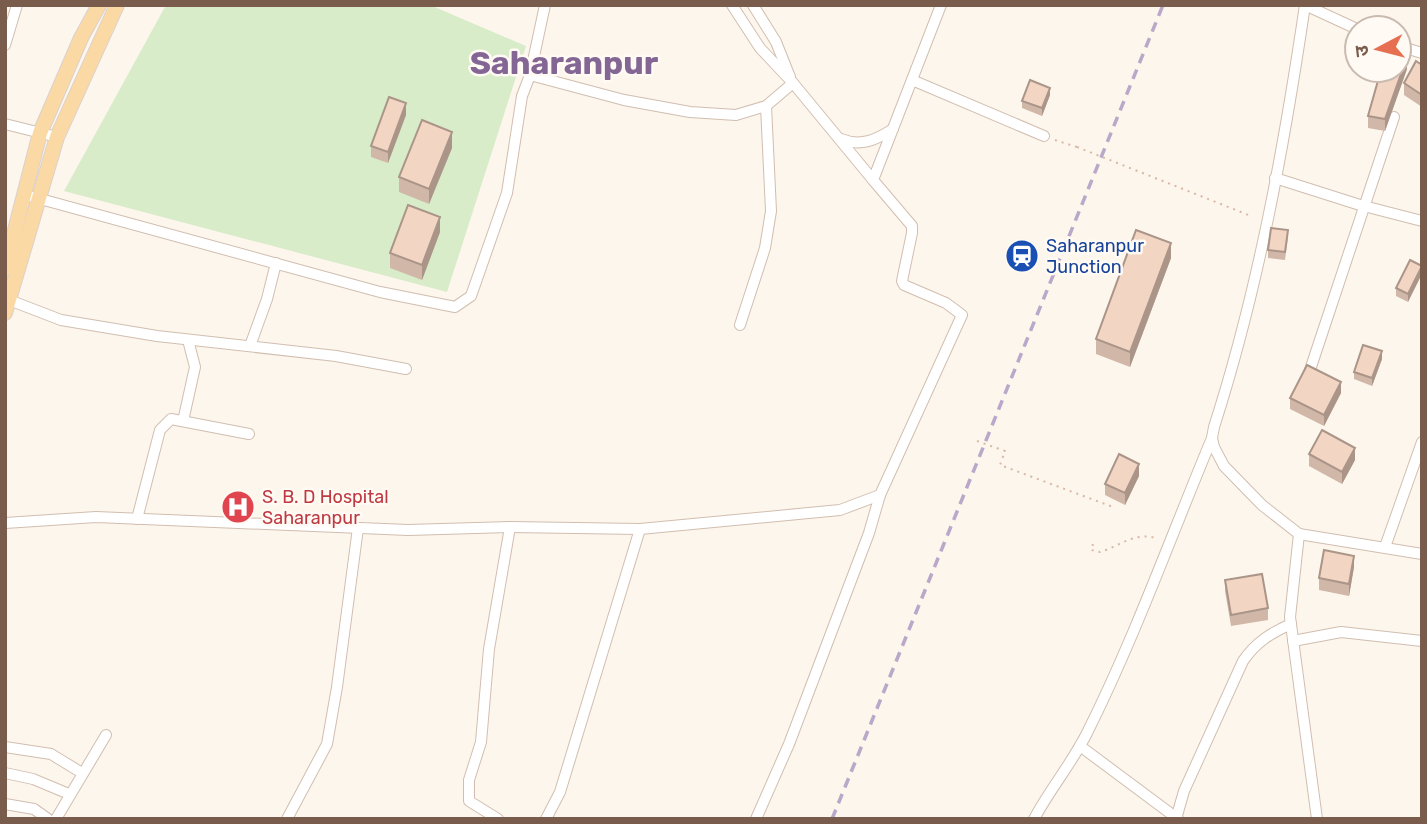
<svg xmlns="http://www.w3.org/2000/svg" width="1427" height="824" viewBox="0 0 1427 824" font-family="Rubik,'Noto Sans Devanagari',sans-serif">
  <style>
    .green { fill: #d8ecc9 }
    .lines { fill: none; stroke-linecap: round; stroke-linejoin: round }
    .minor-casing { stroke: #d1beb0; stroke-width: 12 }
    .major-casing { stroke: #dad1cd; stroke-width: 16 }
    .path { stroke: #d9b8a5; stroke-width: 2; stroke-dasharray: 2 5; stroke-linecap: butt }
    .minor { stroke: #fff; stroke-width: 10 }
    .major { stroke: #fbd9a5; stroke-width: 14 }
    .rail { stroke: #b9a8c9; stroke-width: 3.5; stroke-dasharray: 10 7; stroke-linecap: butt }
    .path-bridge { stroke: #d9b8a5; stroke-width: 2; stroke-dasharray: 2 5; stroke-linecap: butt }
    .wall { fill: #d1b7a8 }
    .shaded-wall { fill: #aa9588 }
    .building { fill: #f3d5c3; stroke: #aa9588; stroke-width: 2 }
    .labels { text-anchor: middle; stroke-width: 5; stroke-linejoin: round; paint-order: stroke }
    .transit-label { font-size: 18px; fill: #164399; stroke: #fffaf3; text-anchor: start }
    .health-label { font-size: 18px; fill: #be3a42; stroke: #fffaf3; text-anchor: start }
    .town-label { font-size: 32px; font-weight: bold; fill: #846695; stroke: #fffaf3 }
  </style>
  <rect width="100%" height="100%" fill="#fdf6ec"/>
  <!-- green -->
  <polygon class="green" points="166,5 430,5 526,46 447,292 64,191"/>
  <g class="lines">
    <defs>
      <g id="minor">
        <polyline points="732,5 760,48 793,83 873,180 941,5"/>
        <polyline points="753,5 776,42 790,77"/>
        <path d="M1305,5C1284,147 1258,290 1214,427L1212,438L1214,447L1224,466L1262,505L1299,534L1422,554"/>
        <polyline points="1305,5 1357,29"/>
        <polyline points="5,45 17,5"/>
        <polyline points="1399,46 1422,53"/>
        <polyline points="530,75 545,5"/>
        <polyline points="912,80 1044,136"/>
        <polyline points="5,124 57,137"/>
        <path d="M841,139C861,147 876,140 893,129"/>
        <polyline points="1275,178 1360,205 1422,221"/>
        <polyline points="33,197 380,292 455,307 471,296 507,193 522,96 530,75 624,100 690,112 736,115 766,106 793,83"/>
        <polyline points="9,300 61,320 157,336 336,356 406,369"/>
        <polyline points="740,325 765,248 771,211 766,106"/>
        <polyline points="250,346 267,299 276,263"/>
        <polyline points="1309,373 1394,117"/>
        <polyline points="183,421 195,367 188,340"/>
        <polyline points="137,519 160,430 171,419 249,434"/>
        <polyline points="5,523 96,517 408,530 510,527 640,529 840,510 880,495 962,315 946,303 904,285 902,281 912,233 912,226 873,180"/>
        <polyline points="1299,534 1290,617 1317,819"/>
        <polyline points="1385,547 1422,442"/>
        <polyline points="1293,641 1341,632 1422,641"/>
        <polyline points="1080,746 1178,819"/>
        <polyline points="5,747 51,754 82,773"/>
        <polyline points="5,773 33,779 69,794"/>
        <polyline points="5,804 34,809 48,819"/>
        <polyline points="56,819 106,735"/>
        <polyline points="287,819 327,744 337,687 358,528"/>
        <polyline points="498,819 469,801 469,780 481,742 489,649 510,527"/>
        <polyline points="546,819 560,792 640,529"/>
        <polyline points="756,819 789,744 869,533 880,495"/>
        <path d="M1034,819C1050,789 1072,763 1087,733C1135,637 1171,536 1212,438"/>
        <path d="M1176,819L1184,791L1243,661C1256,642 1271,633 1291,624"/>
      </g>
      <g id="major">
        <polyline points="5,269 40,133 81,38 99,5"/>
        <polyline points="5,313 57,137 117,5"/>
      </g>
    </defs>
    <!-- minor casing -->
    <use href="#minor" class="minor-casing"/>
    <!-- major casing -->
    <use href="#major" class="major-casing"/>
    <!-- path -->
    <g class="path">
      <polyline points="1055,140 1077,147"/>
      <path d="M1093,544L1091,550L1100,552C1118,547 1137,530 1158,539"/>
    </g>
    <!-- minor -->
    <use href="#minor" class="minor"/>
    <!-- major -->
    <use href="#major" class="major"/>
    <!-- rail -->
    <polyline class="rail" points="832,819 1163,5"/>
    <!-- path-bridge -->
    <g class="path-bridge">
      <polyline points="1077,147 1251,216"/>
      <polyline points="977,441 1005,451 1000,465 1113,507"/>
    </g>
  </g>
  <!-- wall -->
  <g class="wall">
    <polygon points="1422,65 1422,107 1404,95 1404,83"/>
    <polygon points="1407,69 1385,131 1368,128 1368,116"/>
    <polygon points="1050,95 1042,116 1022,108 1022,101"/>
    <polygon points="406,115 388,163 371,157 371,146"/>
    <polygon points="452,148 429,204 399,192 399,177"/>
    <polygon points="440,232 422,280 390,268 390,253"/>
    <polygon points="1288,238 1285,260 1268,258 1268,250"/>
    <polygon points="1171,258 1130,367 1096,354 1096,339"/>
    <polygon points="1422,265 1408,302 1396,296 1396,288"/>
    <polygon points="1382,359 1372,386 1354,379 1354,372"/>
    <polygon points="1341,393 1324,426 1290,409 1290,398"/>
    <polygon points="1309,454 1355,460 1342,484 1309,466"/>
    <polygon points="1139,476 1125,505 1105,495 1105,484"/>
    <polygon points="1354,567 1349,596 1319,590 1319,578"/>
    <polygon points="1225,580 1268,608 1268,620 1231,626 1225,591"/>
  </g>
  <!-- shaded-wall -->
  <g class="shaded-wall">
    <polygon points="1407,57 1407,69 1385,131 1385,119"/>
    <polygon points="1050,88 1050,95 1042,116 1042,108"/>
    <polygon points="406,103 406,115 388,163 388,152"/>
    <polygon points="452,132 452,148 429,204 429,189"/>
    <polygon points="440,217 440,232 422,280 422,265"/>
    <polygon points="1171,243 1171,258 1130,367 1130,352"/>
    <polygon points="1422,266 1422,274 1408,302 1408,294"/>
    <polygon points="1382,351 1382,359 1372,386 1372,378"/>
    <polygon points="1341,382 1341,393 1324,426 1324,415"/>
    <polygon points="1355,448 1355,460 1342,484 1342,472"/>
    <polygon points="1139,464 1139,476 1125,505 1125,493"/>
    <polygon points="1354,556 1354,567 1349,596 1349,584"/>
  </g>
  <!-- building -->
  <g class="building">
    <polygon points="1399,55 1407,57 1385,119 1368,116 1381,70 1399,70"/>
    <polygon points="1416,61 1422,65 1422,95 1404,83"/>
    <polygon points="1030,80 1050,88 1042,108 1022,101"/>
    <polygon points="389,97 406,103 388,152 371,146"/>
    <polygon points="422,120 452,132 429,189 399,177"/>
    <polygon points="408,205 440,217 422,265 390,253"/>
    <polygon points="1271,228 1288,230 1285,252 1268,250"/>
    <polygon points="1136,230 1171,243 1130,352 1096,339"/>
    <polygon points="1410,260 1422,266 1408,294 1396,288"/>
    <polygon points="1363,345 1382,351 1372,378 1354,372"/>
    <polygon points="1307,365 1341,382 1324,415 1290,398"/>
    <polygon points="1322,430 1355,448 1342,472 1309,454"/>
    <polygon points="1119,454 1139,464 1125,493 1105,484"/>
    <polygon points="1324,550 1354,556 1349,584 1319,578"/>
    <polygon points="1262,574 1268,608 1231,615 1225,580"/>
  </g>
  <!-- icons -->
  <defs>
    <symbol id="station-disc" viewBox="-11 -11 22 22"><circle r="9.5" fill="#1a4fb4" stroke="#fffaf3"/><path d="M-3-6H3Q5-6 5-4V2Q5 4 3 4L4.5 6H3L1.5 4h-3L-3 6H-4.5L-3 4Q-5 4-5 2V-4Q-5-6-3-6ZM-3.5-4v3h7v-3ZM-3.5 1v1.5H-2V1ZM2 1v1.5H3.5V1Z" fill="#fff"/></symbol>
    <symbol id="hospital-disc" viewBox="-11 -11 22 22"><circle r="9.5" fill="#e0444e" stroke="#fffaf3"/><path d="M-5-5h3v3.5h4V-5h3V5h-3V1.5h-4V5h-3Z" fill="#fff"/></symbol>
  </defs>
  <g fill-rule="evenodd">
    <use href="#station-disc" x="1003" y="237" width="38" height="38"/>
    <use href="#hospital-disc" x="219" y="488" width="38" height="38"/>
  </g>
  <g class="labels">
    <!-- transit labels -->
    <g class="transit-label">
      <text x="1046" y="252">Saharanpur<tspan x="1046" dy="21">Junction</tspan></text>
    </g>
    <!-- health labels -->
    <g class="health-label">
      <text x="262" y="503">S. B. D Hospital<tspan x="262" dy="21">Saharanpur</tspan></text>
    </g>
    <!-- town labels -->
    <g class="town-label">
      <text x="564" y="74">Saharanpur</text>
    </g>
  </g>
  <!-- border -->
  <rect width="1427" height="824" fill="none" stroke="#7a5c4d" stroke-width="14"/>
  <!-- north arrow -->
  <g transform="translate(1378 49) rotate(263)"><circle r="33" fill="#fffaf3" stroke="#cabbb1" stroke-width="2"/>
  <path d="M0-5L12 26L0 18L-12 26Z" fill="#e76f51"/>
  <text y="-10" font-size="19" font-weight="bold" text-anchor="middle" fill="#7a5c4d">उ</text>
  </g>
</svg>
